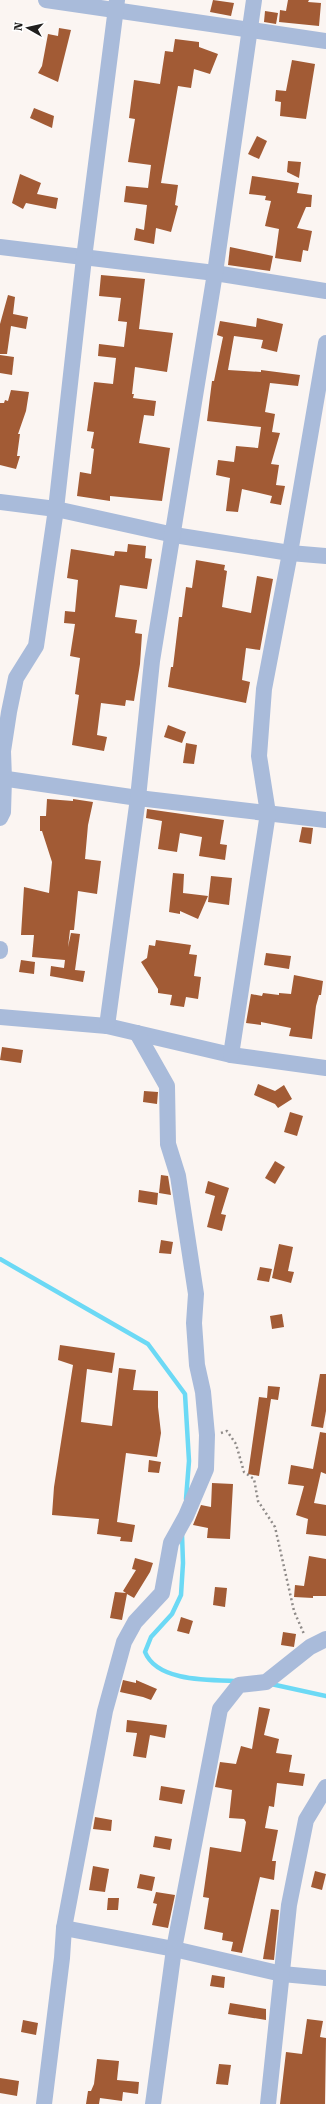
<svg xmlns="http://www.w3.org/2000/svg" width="326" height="2104" viewBox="0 0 326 2104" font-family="'Roboto Serif',serif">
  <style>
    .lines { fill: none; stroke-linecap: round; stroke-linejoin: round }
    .stream { stroke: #6cd9f5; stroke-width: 4.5 }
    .building { fill: #a25b35 }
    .path { stroke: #8f8b89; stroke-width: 2.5; stroke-dasharray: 2 3; stroke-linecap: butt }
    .minor { stroke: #a9bbda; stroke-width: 16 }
  </style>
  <rect width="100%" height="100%" fill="#fbf5f2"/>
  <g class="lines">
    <!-- stream -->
    <g class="stream">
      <polyline points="0,1259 148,1344 185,1394 189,1461 186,1499"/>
      <path d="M182,1534L183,1563L181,1595L172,1614L151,1637L145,1652C157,1682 210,1680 238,1681"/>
      <polyline points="271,1684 326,1696"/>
    </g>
  </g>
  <!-- building -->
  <g class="building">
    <polygon points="213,0 234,3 231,16 210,12"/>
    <polygon points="288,0 309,0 308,2 321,3 319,26 279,22 280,10 286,11"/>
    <polygon points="265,11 278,13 276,24 264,22"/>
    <polygon points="59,28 71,30 58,82 38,73 42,66 48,34 58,36"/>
    <polygon points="175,39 199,42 199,47 218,54 210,74 194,69 191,88 178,86 161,183 178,185 175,205 178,206 171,232 156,228 154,244 134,240 136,228 144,230 147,205 124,202 126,186 148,188 151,165 128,162 135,119 129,118 134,80 160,84 165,51 173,52"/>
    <polygon points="292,60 315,64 306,119 280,116 281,102 275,101 276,90 286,91"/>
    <polygon points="34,108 54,116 52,128 30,118"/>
    <polygon points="257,136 267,141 259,159 248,154"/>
    <polygon points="288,161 301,162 299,178 287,172"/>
    <polygon points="20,174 41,183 37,194 58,198 56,209 26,203 23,209 12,203"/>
    <polygon points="252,176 299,183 297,193 312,195 311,207 306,207 297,228 312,231 308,251 303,250 301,262 275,258 279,229 265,226 271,201 265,200 266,196 249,194"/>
    <polygon points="230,247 273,256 270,271 228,265"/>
    <polygon points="101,275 145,279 139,329 173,333 167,372 135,367 132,394 134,394 133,398 156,401 154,416 144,415 139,443 170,448 162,501 110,496 110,501 77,496 80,472 91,474 94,449 91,448 94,432 87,431 94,382 113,384 116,358 98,356 99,344 124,347 127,322 118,321 121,298 99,296"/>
    <polygon points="8,295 15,297 13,314 28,317 26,329 11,326 7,354 0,354 0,324"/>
    <polygon points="257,318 283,324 277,352 261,348 263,340 234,336 228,370 261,372 261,370 300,375 298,386 270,383 265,412 275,414 272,432 280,433 271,464 279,465 276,485 285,486 281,505 270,503 272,496 242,489 238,512 226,511 230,478 216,475 218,460 234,462 236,446 258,448 261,427 207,421 212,381 214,381 223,337 217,335 220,321 256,327"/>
    <polygon points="0,355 14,357 12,375 0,373"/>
    <polygon points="11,390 29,392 26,411 18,434 20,434 17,456 20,456 16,469 0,465 0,403 4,403 5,400 8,401"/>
    <polygon points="128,544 146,546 145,558 152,559 147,589 120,585 115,617 137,620 135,633 142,634 140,664 134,701 126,700 125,706 101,703 97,735 107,737 104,751 72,745 79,695 75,694 80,658 70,656 75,624 64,623 65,611 75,612 78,580 67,578 71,549 114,556 115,551 127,552"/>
    <polygon points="196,560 225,565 224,570 227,571 222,607 251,613 257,576 273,579 260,650 246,648 242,680 250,682 246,703 168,687 171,667 173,667 179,617 182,617 186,587 192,588"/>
    <polygon points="168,725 186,732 182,743 164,737"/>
    <polygon points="186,743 197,745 194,764 183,763"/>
    <polygon points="47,799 73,801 73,799 93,802 88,825 85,859 101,861 97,894 78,891 74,930 70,930 68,947 71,933 80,934 75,970 85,971 83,982 50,976 51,966 64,968 65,960 32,957 34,935 21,935 24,887 49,893 52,862 42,831 40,831 40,816 46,816"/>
    <polygon points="147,809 224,820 220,844 227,845 225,860 199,856 202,837 180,833 177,852 158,849 162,821 146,818"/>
    <polygon points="302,827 313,828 311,844 299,842"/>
    <polygon points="173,873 184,874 183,893 208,896 198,919 180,911 180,914 169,912"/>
    <polygon points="211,876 232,878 229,905 208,902"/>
    <polygon points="156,940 191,945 189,954 197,955 194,976 201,977 198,999 186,997 184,1007 170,1005 172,995 158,993 158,989 141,962 147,958 149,945 155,946"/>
    <polygon points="266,953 291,956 289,969 264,965"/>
    <polygon points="21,960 35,962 34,974 19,972"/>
    <polygon points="294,975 323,981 321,995 319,995 316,1006 312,1039 289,1036 291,1028 261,1022 261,1025 246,1023 251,994 262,996 263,993 279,995 279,993 291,994"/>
    <polygon points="2,1047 23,1050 21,1063 0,1060"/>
    <polygon points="258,1084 275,1091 284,1085 292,1099 278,1108 275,1104 254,1095"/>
    <polygon points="144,1091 158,1092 157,1104 143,1102"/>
    <polygon points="290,1112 303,1116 297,1136 284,1132"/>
    <polygon points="275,1161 285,1167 275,1184 265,1178"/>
    <polygon points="161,1175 168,1176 171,1195 159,1193"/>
    <polygon points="208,1181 229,1188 221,1214 226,1215 222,1231 207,1227 215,1196 205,1193"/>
    <polygon points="139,1190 158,1193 157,1205 138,1202"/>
    <polygon points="161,1240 173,1242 171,1254 159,1253"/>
    <polygon points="279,1244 293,1247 288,1271 294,1272 291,1283 272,1278"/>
    <polygon points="260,1267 272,1269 269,1282 257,1280"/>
    <polygon points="282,1314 284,1327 272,1329 270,1316"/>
    <polygon points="60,1345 115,1353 112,1373 87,1369 81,1422 112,1426 119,1368 136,1370 133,1390 158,1391 158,1407 161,1433 157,1457 126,1453 117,1522 135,1525 132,1542 120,1541 121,1537 97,1534 99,1519 52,1515 54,1487 73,1365 58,1360"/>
    <polygon points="320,1374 326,1374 326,1411 323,1428 311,1426"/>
    <polygon points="268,1386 280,1387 278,1400 271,1399 259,1476 248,1474 259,1397 267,1398"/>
    <polygon points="320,1432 326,1433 326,1474 321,1472 314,1503 326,1505 326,1536 306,1534 308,1519 296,1515 304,1486 288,1484 291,1465 313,1469"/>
    <polygon points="149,1460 161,1462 159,1473 148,1472"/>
    <polygon points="212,1483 233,1484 230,1539 207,1538 208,1528 193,1525 201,1505 211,1507"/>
    <polygon points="309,1556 326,1559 326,1596 313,1596 313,1598 294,1597 295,1585 304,1586"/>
    <polygon points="135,1558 153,1563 150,1572 134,1598 127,1594 122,1620 110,1618 115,1592 126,1593 123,1591 136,1570 132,1569"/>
    <polygon points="215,1587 227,1588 225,1607 213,1605"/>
    <polygon points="181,1617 193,1621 189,1634 177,1631"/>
    <polygon points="283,1632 296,1634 294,1647 281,1645"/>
    <polygon points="123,1680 136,1683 136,1680 157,1689 151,1700 143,1697 120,1692"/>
    <polygon points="259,1707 270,1709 264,1735 279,1739 276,1753 292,1755 289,1772 305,1774 303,1786 277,1783 274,1807 269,1806 265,1828 278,1830 272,1861 276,1861 274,1880 260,1877 242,1953 231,1951 233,1942 222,1940 223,1933 204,1929 209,1898 203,1897 210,1847 241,1852 246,1822 244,1819 229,1818 232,1790 215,1787 220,1762 236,1764 241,1746 252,1749"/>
    <polygon points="127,1720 167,1725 165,1738 150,1735 146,1758 133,1756 137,1733 126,1732"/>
    <polygon points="161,1786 185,1790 182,1804 159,1800"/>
    <polygon points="95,1817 112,1820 111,1831 93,1829"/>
    <polygon points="155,1836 172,1839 170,1850 153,1847"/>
    <polygon points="93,1866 109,1869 105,1892 89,1890"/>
    <polygon points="315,1871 326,1874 322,1890 311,1887"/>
    <polygon points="140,1874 155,1877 152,1891 137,1888"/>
    <polygon points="156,1892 175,1895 168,1928 152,1925 157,1904 153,1903"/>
    <polygon points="108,1898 119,1898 118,1910 107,1910"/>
    <polygon points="271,1909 279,1910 274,1960 263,1959"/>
    <polygon points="212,1975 225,1977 224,1988 210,1986"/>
    <polygon points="230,2003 266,2009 266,2020 228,2014"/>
    <polygon points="307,2019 323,2021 320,2037 326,2038 325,2104 280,2104 286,2052 302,2054"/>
    <polygon points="23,2020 38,2023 36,2035 21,2032"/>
    <polygon points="97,2059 119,2061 117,2080 139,2082 138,2094 123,2092 122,2101 100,2098 99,2104 86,2104 88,2091 91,2091 94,2084"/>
    <polygon points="219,2064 231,2065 228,2085 216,2084"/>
    <polygon points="0,2078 19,2081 17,2096 0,2093"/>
  </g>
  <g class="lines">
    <!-- path -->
    <polyline class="path" points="221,1433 227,1431 236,1444 244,1472 254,1479 258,1501 275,1527 294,1611 304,1634"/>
    <!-- minor -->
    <g class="minor">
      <polyline points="46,0 326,41"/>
      <polyline points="0,247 215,273 326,291"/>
      <polyline points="0,502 56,509 174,535 290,553 326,556"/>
      <polyline points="0,778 138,798 326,820"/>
      <polyline points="0,818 3,812 4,779 3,751 9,712 16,678 36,646 56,509 84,258 117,0"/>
      <polyline points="0,949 0,951"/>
      <polyline points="0,1017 107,1026 231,1055 326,1068"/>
      <polyline points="107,1026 138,798 152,661 215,273 254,0"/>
      <polyline points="231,1055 268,813 259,756 264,689 290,553 326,343"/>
      <polyline points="64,1928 174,1949 282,1974 326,1978"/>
      <polyline points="44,2104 62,1958 64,1928 105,1711 124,1642 135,1622 162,1593 171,1543 186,1516 206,1469 207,1435 203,1392 197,1365 194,1323 196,1294 178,1176 168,1144 167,1086 137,1033"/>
      <polyline points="153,2104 174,1949 220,1709 239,1685 266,1682 310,1647 326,1639"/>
      <polyline points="268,2104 289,1905 306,1820 326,1787"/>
    </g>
  </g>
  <!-- north arrow -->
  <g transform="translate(28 28) rotate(278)" stroke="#ffffff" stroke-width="3" paint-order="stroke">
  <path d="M0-3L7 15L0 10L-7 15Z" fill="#211f1e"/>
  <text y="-6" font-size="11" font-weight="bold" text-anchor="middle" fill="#211f1e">N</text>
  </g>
</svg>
